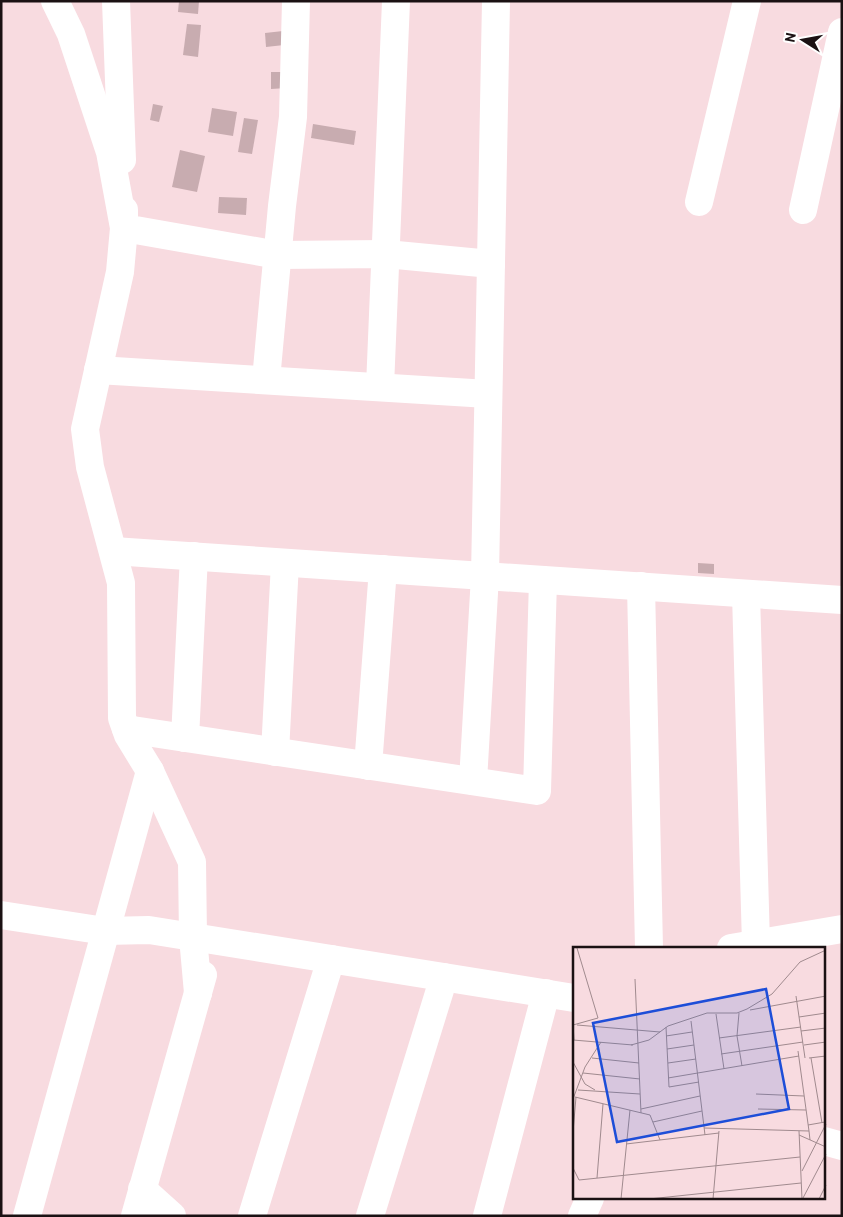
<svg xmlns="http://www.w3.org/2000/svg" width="843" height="1217" viewBox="0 0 843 1217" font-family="Barlow,sans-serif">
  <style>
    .building { fill: #c8acb0 }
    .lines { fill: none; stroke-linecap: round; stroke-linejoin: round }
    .minor { stroke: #fff; stroke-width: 28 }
    .inset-road { fill: none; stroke: #a08a8e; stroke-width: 1 }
    .view { fill: #1d4ed8; fill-opacity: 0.15; stroke: #1d4ed8; stroke-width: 2.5 }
    .inset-edge { fill: none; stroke: #1b1113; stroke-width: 2.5 }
  </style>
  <rect width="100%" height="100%" fill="#f8dbe0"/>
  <!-- building -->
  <g class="building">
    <polygon points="179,1 199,1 198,14 178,12"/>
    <polygon points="187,24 201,25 198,57 183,55"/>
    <polygon points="283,31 284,45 266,47 265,33"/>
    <polygon points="271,72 287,72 287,88 271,89"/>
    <polygon points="153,104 163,106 159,122 150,120"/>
    <polygon points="212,108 237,112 233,136 208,132"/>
    <polygon points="244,118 258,120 252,154 238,152"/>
    <polygon points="313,124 356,131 354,145 311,138"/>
    <polygon points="180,150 205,156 197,192 172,187"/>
    <polygon points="219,197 247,198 246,215 218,213"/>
    <polygon points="698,563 714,564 714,574 698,573"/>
  </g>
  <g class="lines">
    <!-- minor -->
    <g class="minor">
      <polyline points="55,1 71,34 110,152 124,228 120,272 85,429 90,467 121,583 122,718 128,735 150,771 192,862 193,937 198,993"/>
      <polyline points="116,1 122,160"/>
      <polyline points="699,202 747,1"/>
      <polyline points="124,210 124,228 278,255 386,254 491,264"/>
      <polyline points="803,210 842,32"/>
      <polyline points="98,370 488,394"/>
      <polyline points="266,380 282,206 293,117 296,1"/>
      <polyline points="380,387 396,1"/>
      <polyline points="113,551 842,600"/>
      <polyline points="641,586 649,948"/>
      <polyline points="746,594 756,944"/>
      <polyline points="126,729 537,791 543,580"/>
      <polyline points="185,738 194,556"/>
      <polyline points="275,752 285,563"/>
      <polyline points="368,766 383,569"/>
      <polyline points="473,781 485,576 496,1"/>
      <polyline points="1,915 105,931 149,930 574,998"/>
      <polyline points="731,948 842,929"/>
      <polyline points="824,1141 842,1146"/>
      <polyline points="142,1189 172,1216"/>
      <polyline points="27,1216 150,771"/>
      <polyline points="135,1216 203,975"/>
      <polyline points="252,1216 331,959"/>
      <polyline points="370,1216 444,977"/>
      <polyline points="487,1216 546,993"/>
      <polyline points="582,1216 590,1198"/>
    </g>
  </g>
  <!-- overview -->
  <g transform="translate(573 947)">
    <rect width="252" height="252" fill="#f8dbe0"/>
    <path class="inset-road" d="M62,32L68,166M223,49L232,111M177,63L253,49M166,66L164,89L169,119M143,67L151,122M226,70L253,66M118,74L132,188M0,77L1,93M0,78L25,71L4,1M4,78L87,85M93,80L96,140L126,135M228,84L253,81M93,89L119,85M146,91L228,80M0,93L60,98M58,98L76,93L95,79L134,66H164L174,62L199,47L227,15L253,3M231,98L253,95M94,102L121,98M225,104L236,184M148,107L230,95M19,111L66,116M236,111L253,109M238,111L249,176M0,115L12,137L22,143M95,116L123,112M10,126L67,132M95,131L226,109M5,143L67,147M183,147L231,149M2,150L77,168L87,193M0,152L12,120L28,95M68,162L127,149M185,162L233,163M80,175L129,164M235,178L252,175M131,181L236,184L237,193M226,184L229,252M0,185L3,150M226,188L253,200M53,197L146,186M0,221L6,233L227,210M229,224L253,177M24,231L30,157M230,251L253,207M48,252L57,163M76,252L228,236M140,252L146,184M246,252L253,238"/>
    <path class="view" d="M193,42L216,162L44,195L20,76Z"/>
    <rect width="252" height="252" class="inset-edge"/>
  </g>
  <!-- border -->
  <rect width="843" height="1217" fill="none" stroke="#1b1113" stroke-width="5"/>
  <!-- north arrow -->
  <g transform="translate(803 40) rotate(281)" stroke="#ffffff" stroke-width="4" paint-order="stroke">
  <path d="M0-4L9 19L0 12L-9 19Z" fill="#1b1113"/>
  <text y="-8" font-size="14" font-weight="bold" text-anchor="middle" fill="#1b1113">N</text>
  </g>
</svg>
